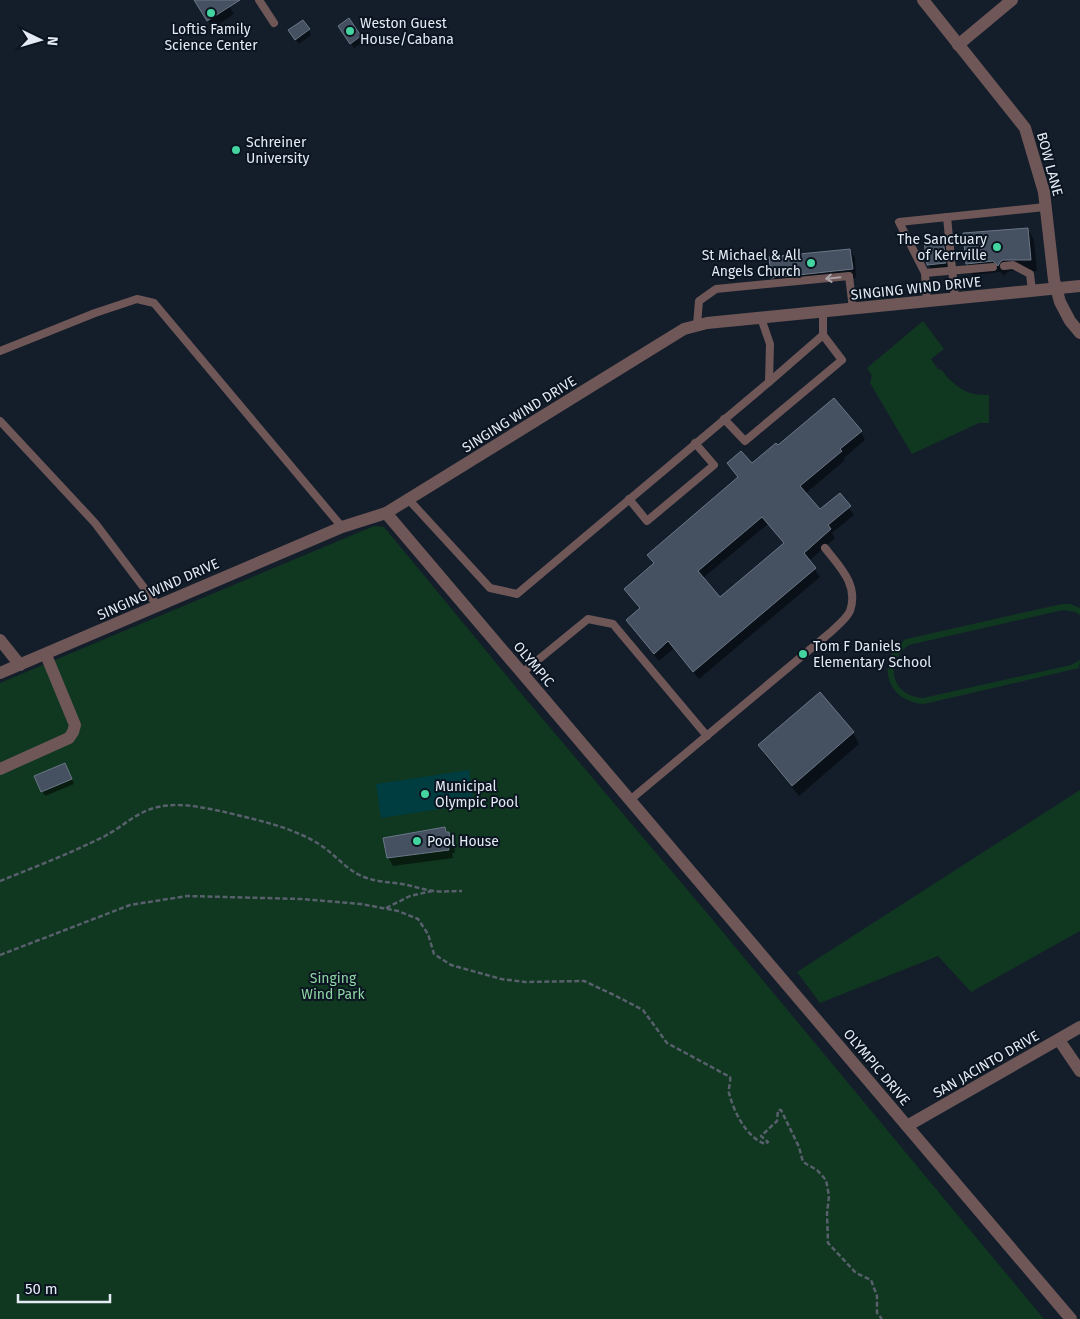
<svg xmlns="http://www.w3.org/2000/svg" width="1080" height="1319" viewBox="0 0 1080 1319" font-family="'Fira Sans',sans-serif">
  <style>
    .green { fill: #10371f }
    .water { fill: #003d40 }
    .shadow { fill: #0007; fill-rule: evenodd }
    .building { fill: #455160; stroke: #6a7787; fill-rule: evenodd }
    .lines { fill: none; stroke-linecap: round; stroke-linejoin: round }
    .path { stroke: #57606c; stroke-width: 2.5; stroke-dasharray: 5 2.5; stroke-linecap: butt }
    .service { stroke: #6f5758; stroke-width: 8 }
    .minor { stroke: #6f5758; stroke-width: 12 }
    .oneway { stroke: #aaa1a6 }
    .poi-dot { fill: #44d49f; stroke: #0b1521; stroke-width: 2 }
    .labels { text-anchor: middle; stroke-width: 4; stroke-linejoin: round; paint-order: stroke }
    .poi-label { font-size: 14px; fill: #e4ebf4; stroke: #0b1521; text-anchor: start }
    .street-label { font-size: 14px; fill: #e4ebf4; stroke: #0b1521 }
    .park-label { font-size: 14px; fill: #8ed6a4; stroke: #0b1521 }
  </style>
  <rect width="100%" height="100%" fill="#141e2b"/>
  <!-- green -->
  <g class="green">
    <path d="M923,321L944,349L931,359L938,369C945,371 944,375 949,379C963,392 971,395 989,395V423H979L912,454L870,383L872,376L867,368Z"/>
    <polygon points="374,526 384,527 525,698 707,913 1044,1319 0,1319 0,683"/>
    <path d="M1062,604H1070L1080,608V615L1075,612L1063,610L909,645C883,663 892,696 923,698L1071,665L1080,660L1079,668L924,704C886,702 874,660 906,639Z"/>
    <polygon points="1080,790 1080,931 971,992 938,956 820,1003 797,972"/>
  </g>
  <!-- water -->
  <polygon class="water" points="469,770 474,804 381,818 376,784"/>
  <!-- shadow -->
  <g class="shadow">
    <polygon points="195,0 228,0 228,4 234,14 213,28"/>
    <polygon points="349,20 363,42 354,48 343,31"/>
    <polygon points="309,30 311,35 299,44 293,36"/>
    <polygon points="1028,229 1034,240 1037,271 1010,271 1006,273 1005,276 1000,272 973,275 967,263"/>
    <polygon points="943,240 946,245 948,268 931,269 928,263"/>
    <polygon points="850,250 855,258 856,278 777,285 773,277"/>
    <path d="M861,432L865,440L844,458L845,460L805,494L820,511L839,495L854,515L832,533L835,538L809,561L820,577L699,679L673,649L659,661L632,628L627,620L640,609L625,589L654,565L648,555L739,478L728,463L752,465L778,447ZM768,524L785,544L720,599L703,578Z"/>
    <polygon points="820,694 853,733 859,744 799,796 766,757 759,746"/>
    <polygon points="68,770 74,784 45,796 42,791"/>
    <polygon points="445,828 453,841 455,853 452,853 453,858 393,866 388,857"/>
  </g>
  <!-- building -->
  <g class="building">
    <polygon points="194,0 240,0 207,21"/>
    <polygon points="349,18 361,36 350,44 338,26"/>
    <polygon points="303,20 310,29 295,40 288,30"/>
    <polygon points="1028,228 1031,260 1003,260 1000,262 998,266 993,261 966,264 963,233"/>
    <polygon points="943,239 946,263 927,265 924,241"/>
    <polygon points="850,249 853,269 771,278 769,257"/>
    <path d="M834,398L862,431L840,449L842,451L800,486L820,509L840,493L851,506L828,525L831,529L804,553L816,568L693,672L668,641L654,654L626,620L640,608L624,589L654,563L647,555L738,477L727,463L741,451L752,463L776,443L778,445ZM762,517L784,543L720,597L698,571Z"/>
    <polygon points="820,692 854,732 792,786 758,745"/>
    <polygon points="65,763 72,779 41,792 34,776"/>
    <polygon points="445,827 446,832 449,832 451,845 448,845 449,850 387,858 383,838"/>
  </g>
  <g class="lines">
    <!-- path -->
    <g class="path">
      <path d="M0,881C35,867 71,853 105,836C122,827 136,813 154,808C179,801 205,808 229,813C261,821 291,827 319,844C335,854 346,870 364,877C376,882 389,882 402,884C413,886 424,890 435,891C444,892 453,891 462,891"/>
      <polyline points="386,908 410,896 432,891"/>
      <path d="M0,955L130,905L187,896L301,899L361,904L398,911L418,919L428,934L434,954L451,965L501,979L525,982L584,981L614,995L643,1010L667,1043L730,1077C731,1083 728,1088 729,1093C734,1112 746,1137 765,1144L768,1142L761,1136L777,1121L778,1110H781L799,1147L803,1162L817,1170L826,1180L829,1196L827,1214L828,1243L856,1273L871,1280L877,1296V1313L882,1319"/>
    </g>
    <!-- service -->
    <g class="service">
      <polyline points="259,0 274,23"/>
      <polyline points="947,217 955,299"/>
      <polyline points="1004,266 1013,265 1030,274 1032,291"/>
      <polyline points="925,273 993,267"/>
      <polyline points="927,302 925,273 899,222 1045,207"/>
      <polyline points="697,325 699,301 716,289 849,276 853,309"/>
      <polyline points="0,351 95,313 137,299 154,303 342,527"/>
      <polyline points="769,382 823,335 823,312"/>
      <polyline points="724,419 745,441 842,360 823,335"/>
      <polyline points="0,421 95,523 157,605"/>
      <polyline points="629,499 647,521 714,465 695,443"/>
      <polyline points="409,500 490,588 517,594 769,382 770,344 761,318"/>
      <polyline points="522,673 588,619 613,624 707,736"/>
      <path d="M630,800L832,631C837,626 847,618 850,611C859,585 840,567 825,548"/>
    </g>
    <!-- minor -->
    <g class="minor">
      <polyline points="923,0 1025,128 1044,192 1054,280 1060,302 1070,321 1080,333"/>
      <polyline points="958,45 1012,0"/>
      <polyline points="386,513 1071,1319"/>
      <polyline points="0,640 20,665"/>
      <polyline points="0,673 342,527 386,513 684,329 707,323 1080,286"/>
      <polyline points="0,769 69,738 73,732 75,725 46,655"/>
      <polyline points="1059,1040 1080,1071"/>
      <polyline points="907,1126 1080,1027"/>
    </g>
  </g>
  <!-- one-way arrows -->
  <defs><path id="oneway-shaft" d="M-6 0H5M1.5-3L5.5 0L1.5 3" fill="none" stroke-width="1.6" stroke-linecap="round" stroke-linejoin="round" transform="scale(1.25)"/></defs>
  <use class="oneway" href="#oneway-shaft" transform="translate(833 278) rotate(174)"/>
  <!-- markers -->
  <g class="poi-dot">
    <circle cx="211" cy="13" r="5"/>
    <circle cx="350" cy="31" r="5"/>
    <circle cx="236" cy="150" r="5"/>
    <circle cx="997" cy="247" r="5"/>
    <circle cx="811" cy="263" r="5"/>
    <circle cx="803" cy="654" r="5"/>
    <circle cx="425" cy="794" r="5"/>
    <circle cx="417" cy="841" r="5"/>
  </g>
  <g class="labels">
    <!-- poi labels -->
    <g class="poi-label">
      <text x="360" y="28">Weston Guest<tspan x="360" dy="16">House/Cabana</tspan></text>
      <text x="211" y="34" text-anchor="middle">Loftis Family<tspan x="211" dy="16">Science Center</tspan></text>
      <text x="246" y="147">Schreiner<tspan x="246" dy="16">University</tspan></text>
      <text x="987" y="244" text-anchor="end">The Sanctuary<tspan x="987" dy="16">of Kerrville</tspan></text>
      <text x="801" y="260" text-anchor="end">St Michael &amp; All<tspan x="801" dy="16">Angels Church</tspan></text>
      <text x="813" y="651">Tom F Daniels<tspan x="813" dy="16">Elementary School</tspan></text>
      <text x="435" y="791">Municipal<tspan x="435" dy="16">Olympic Pool</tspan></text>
      <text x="427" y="846">Pool House</text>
    </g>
    <!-- street labels -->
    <g class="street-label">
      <text transform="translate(1050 164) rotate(75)" y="5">BOW LANE</text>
      <text transform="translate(916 288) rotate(-6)" y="5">SINGING WIND DRIVE</text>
      <text transform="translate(519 414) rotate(-32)" y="5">SINGING WIND DRIVE</text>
      <text transform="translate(158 589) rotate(-24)" y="5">SINGING WIND DRIVE</text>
      <text transform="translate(534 664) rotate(50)" y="5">OLYMPIC</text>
      <text transform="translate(986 1064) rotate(-30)" y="5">SAN JACINTO DRIVE</text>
      <text transform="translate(877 1067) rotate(50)" y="5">OLYMPIC DRIVE</text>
    </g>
    <!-- park labels -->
    <g class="park-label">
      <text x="333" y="983">Singing<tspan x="333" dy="16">Wind Park</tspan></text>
    </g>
  </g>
  <!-- north arrow -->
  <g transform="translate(40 40) rotate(95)" stroke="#0b1521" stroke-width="4" paint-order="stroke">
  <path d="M0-4L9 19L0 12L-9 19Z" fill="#e4ebf4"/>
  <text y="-8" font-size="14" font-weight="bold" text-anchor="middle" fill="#e4ebf4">N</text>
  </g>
  <!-- scale -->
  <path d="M18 1294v8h92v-8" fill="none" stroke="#e4ebf4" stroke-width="2.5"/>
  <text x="25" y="1294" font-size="15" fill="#e4ebf4" stroke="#0b1521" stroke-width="4" paint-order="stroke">50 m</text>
</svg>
